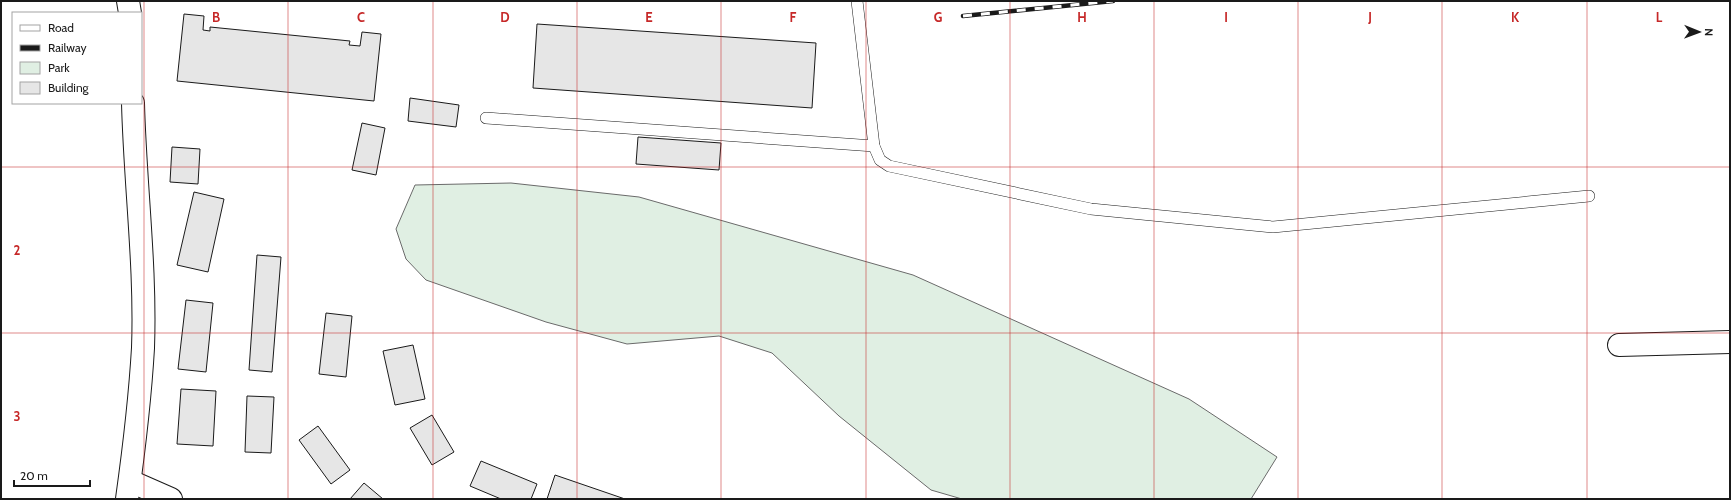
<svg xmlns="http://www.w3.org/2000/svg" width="1731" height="500" viewBox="0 0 1731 500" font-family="Cabin,sans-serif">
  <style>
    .green { fill: #e0efe3; stroke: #6a6a6a }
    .building { fill: #e6e6e6; stroke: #1a1a1a }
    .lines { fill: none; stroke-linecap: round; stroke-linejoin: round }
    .lane-casing { stroke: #1a1a1a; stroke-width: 12 }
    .street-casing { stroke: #1a1a1a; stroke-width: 24 }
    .lane { stroke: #fff; stroke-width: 11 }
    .street { stroke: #fff; stroke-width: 22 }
    .rail-casing { stroke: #1a1a1a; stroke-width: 4.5 }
    .rail { stroke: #fff; stroke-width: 3; stroke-dasharray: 9; stroke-linecap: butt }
    .grid { fill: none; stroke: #c62828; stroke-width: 1; stroke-opacity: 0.55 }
    .grid-label { font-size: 13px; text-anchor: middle; font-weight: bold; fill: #c62828; stroke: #fff; stroke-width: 3; stroke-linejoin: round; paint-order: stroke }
  </style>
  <rect width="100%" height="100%" fill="#fff"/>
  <!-- green -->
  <polygon class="green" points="511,183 639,197 913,275 1189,399 1277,457 1251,499 962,499 931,490 839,416 772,353 719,336 627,344 546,322 426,280 406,259 396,229 415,185"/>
  <!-- building -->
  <g class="building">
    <polygon points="184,14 204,16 203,30 210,31 210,27 350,41 349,45 360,46 362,32 381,34 374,101 177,81"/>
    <polygon points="537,24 816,43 812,108 533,88"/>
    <polygon points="410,98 459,105 456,127 408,121"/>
    <polygon points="362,123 385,128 376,175 352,170"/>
    <polygon points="638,137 721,143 719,170 636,164"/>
    <polygon points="172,147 200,149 198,184 170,182"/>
    <polygon points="194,192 224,199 208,272 177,265"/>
    <polygon points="257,255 281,257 272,372 249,370"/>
    <polygon points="186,300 213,303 206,372 178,369"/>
    <polygon points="326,313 352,316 346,377 319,374"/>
    <polygon points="413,345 425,399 395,405 383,351"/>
    <polygon points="181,389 216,391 213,446 177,444"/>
    <polygon points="247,396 274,397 271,453 245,452"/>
    <polygon points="432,415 454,452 432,465 410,428"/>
    <polygon points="318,426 350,470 331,484 299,440"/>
    <polygon points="481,461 537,484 531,499 501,499 470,486"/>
    <polygon points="555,475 625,499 547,499"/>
    <polygon points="364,483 383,499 350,499"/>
  </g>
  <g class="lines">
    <defs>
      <g id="lane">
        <polyline points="857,1 874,146 880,160 889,166 1091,209 1273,227 1589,196"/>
        <polyline points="486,118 874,146"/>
      </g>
      <g id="street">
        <polyline points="128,1 130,13"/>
        <polyline points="1619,345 1730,342"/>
        <polyline points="130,481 171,499"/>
        <path d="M127,499C134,449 140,399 143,348C146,267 135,184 133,103"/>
      </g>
    </defs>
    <!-- lane casing -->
    <use href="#lane" class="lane-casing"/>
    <!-- street casing -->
    <use href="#street" class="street-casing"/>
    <!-- lane -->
    <use href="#lane" class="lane"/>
    <!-- street -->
    <use href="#street" class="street"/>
    <defs>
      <polyline id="rail" points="963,16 1113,1"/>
    </defs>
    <!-- rail casing -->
    <use href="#rail" class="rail-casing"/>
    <!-- rail -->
    <use href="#rail" class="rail"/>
  </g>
  <!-- grid -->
  <path class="grid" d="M144,1V499M288,1V499M433,1V499M577,1V499M721,1V499M866,1V499M1010,1V499M1154,1V499M1298,1V499M1442,1V499M1587,1V499M1,167H1730M1,333H1730"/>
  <g class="grid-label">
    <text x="216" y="22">B</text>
    <text x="361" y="22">C</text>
    <text x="505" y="22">D</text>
    <text x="649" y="22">E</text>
    <text x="793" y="22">F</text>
    <text x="938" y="22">G</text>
    <text x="1082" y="22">H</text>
    <text x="1226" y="22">I</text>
    <text x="1370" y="22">J</text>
    <text x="1515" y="22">K</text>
    <text x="1659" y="22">L</text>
    <text x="17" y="255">2</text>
    <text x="17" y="421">3</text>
  </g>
  <!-- border -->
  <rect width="1731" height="500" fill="none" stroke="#1a1a1a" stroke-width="4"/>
  <!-- legend -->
  <rect x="12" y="12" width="130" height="92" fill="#ffffff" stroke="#a3a3a3"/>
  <rect x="20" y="25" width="20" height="6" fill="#ffffff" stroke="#a3a3a3"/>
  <text x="48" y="32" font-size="12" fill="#1a1a1a">Road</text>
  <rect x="20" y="45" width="20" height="6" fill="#1a1a1a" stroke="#a3a3a3"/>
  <text x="48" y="52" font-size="12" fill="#1a1a1a">Railway</text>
  <rect x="20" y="62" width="20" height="12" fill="#e0efe3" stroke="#a3a3a3"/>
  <text x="48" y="72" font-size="12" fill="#1a1a1a">Park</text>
  <rect x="20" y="82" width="20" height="12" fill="#e6e6e6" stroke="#a3a3a3"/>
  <text x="48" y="92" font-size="12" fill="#1a1a1a">Building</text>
  <!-- north arrow -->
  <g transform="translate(1699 32) rotate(91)" stroke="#ffffff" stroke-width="3" paint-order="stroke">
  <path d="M0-3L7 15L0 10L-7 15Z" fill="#1a1a1a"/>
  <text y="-6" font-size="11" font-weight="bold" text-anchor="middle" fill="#1a1a1a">N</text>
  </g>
  <!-- scale -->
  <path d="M14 480v6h76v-6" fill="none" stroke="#1a1a1a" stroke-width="2"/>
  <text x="20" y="480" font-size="12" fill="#1a1a1a" stroke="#ffffff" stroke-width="3" paint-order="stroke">20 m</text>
</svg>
